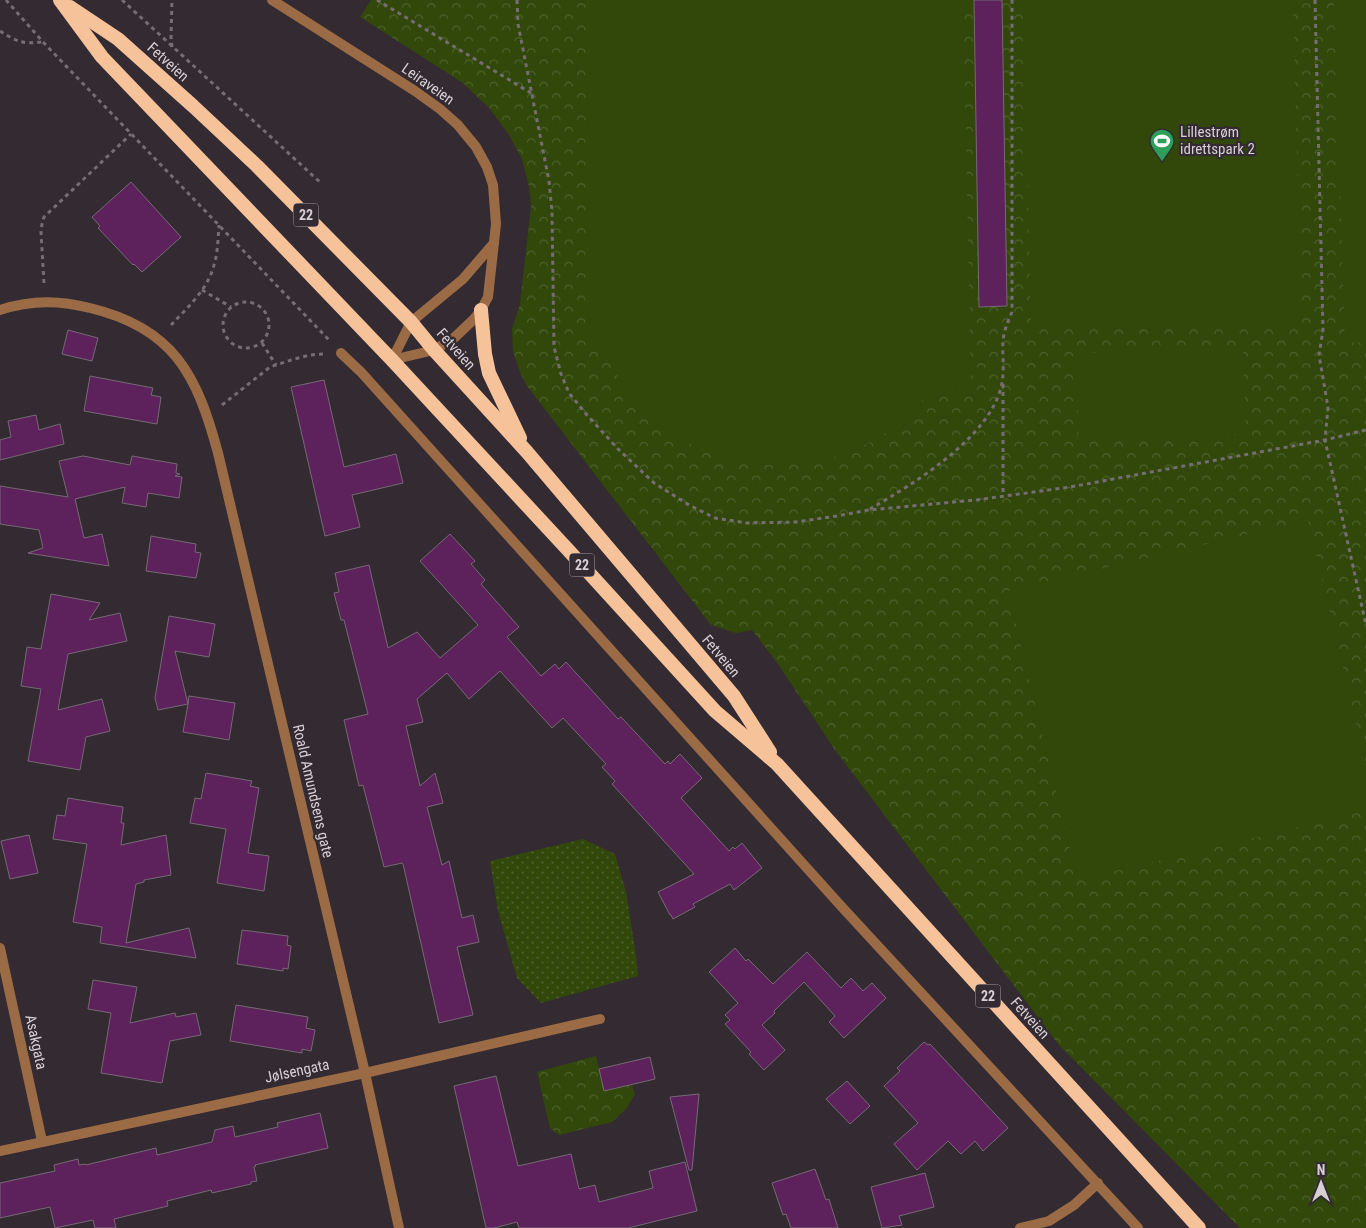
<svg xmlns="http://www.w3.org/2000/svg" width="1366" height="1228" viewBox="0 0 1366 1228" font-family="'Roboto Condensed',sans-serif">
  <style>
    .grass { fill: url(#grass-dots) }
    .park { fill: url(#park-crowns) }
    .pitch { fill: #31480a }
    .building { fill: #5d215c; stroke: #756a74 }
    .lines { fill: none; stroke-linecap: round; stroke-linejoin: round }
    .path { stroke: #756d74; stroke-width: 3; stroke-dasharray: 4 4; stroke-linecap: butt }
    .minor { stroke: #9a6b45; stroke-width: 10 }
    .trunk { stroke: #f6c29a; stroke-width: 14 }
    .labels { text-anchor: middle; stroke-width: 4.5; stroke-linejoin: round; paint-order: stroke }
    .shield { fill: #332a32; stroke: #a59ea4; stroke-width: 1 }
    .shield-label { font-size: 14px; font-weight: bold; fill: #d6d0d5 }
    .street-label { font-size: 15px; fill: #d6d0d5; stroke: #332a32 }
    .poi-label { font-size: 15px; fill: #d6d0d5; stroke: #332a32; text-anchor: start }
  </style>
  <defs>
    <pattern id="grass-dots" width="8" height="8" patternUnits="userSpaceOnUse" patternTransform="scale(1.25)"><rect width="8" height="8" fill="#31480a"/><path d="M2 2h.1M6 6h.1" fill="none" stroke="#4e612d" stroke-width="1.8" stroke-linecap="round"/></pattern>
    <pattern id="park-crowns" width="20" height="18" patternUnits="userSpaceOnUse" patternTransform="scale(1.25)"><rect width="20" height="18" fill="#31480a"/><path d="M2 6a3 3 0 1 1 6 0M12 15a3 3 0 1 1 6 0" fill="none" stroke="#4e612d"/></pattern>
  </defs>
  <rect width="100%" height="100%" fill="#332a32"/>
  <!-- grass -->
  <polygon class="grass" points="583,839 615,854 626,892 636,955 638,976 541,1003 517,978 498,911 490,861"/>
  <!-- park -->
  <g class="park">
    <polygon points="371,0 1366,0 1366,1228 1240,1228 1059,1045 835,750 778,664 752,630 736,633 711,625 527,386 521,375 513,352 512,329 520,304 531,206 529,186 522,159 509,135 490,109 463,83 360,17"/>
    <polygon points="596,1056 604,1088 631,1082 635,1094 627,1108 612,1122 559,1135 550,1128 537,1072"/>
  </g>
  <!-- pitch -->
  <g class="pitch">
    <path d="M586,0H963L971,390H930C925,396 920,405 914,411C815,502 661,476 605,352L590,351Z"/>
    <polygon points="1023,0 1293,0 1301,324 1031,329"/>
    <polygon points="1334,0 1366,0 1366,342 1345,343"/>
    <polygon points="1243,347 1246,434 1079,440 1076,353"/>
    <polygon points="1308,520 1366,764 1366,811 1077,880 1008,591"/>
  </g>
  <!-- building -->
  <g class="building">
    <polygon points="974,0 1002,0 1007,306 979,307"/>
    <polygon points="131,182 181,237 142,272 134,264 133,265 98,228 100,226 92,217"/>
    <polygon points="68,330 98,338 92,361 62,354"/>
    <polygon points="90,376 153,388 151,395 161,397 157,424 84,411"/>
    <polygon points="324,380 344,467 396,454 403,483 352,495 360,527 325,536 291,387"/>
    <polygon points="36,415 39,430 60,424 64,444 0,460 0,440 11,437 8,421"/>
    <polygon points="83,456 130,465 132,456 177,464 176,473 180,474 175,476 182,477 179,498 148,493 146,507 122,503 125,487 75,499 84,538 102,534 109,566 28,553 43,548 39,530 0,524 0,486 68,497 59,461"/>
    <polygon points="450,534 475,561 471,564 485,580 481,584 519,627 507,637 541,676 555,664 559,669 566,662 618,719 621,717 665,764 668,761 670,764 680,754 702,778 681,798 729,851 733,847 735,849 742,843 762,868 734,890 730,884 693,904 695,907 673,919 671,915 670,915 658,892 694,874 612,784 615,781 602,767 606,764 563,718 552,728 500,671 469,699 447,673 417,699 423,722 406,726 420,786 435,773 443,803 427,807 442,865 449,861 462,918 473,915 479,942 457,947 473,1015 439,1023 403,864 402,863 384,867 363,785 359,786 344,720 368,714 344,620 341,620 334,593 339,592 335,573 369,565 388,648 417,632 440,658 478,625 420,561"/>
    <polygon points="151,536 196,544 195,552 201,553 196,578 146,571"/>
    <polygon points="51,594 100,603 89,620 120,613 127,641 68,654 58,710 102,699 110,731 86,737 80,770 28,761 41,689 21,686 27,647 41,649"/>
    <polygon points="169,616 215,624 209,657 175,651 188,704 189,696 235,703 229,740 183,732 188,704 158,710 155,698"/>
    <polygon points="206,773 252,781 250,786 259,788 248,853 269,856 264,891 217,883 226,829 190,823 195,798 201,799"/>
    <polygon points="68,798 123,807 121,823 124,823 121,845 166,835 171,875 144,880 144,882 136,884 126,943 189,928 196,958 100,943 102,927 73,922 87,844 53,839 57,815 65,816"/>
    <polygon points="29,835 38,873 10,879 1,841"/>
    <polygon points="242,930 288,936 287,945 291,946 288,969 283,968 283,971 237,964"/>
    <polygon points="735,948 746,961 748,959 773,984 807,952 841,988 851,978 863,991 872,983 886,998 844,1038 829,1022 835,1016 804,982 774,1011 775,1013 762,1025 785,1050 764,1070 749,1054 751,1052 725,1024 730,1020 725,1015 738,1003 709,972"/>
    <polygon points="93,980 137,987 130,1023 175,1013 176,1017 196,1013 201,1035 170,1041 162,1083 101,1073 111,1013 88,1009"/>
    <polygon points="236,1005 308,1017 306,1028 315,1030 311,1051 302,1049 302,1053 230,1041"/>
    <polygon points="924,1042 928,1045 930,1044 1008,1128 983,1151 975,1141 961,1154 948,1141 917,1170 894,1144 918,1123 884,1086 900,1071 897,1068"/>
    <polygon points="650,1057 655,1079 604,1091 599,1069"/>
    <polygon points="496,1076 518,1166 571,1154 579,1189 595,1185 599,1202 653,1188 649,1171 685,1162 697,1211 628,1228 519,1228 517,1222 494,1228 486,1228 454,1086"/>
    <polygon points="847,1081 870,1106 850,1124 826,1099"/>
    <polygon points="699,1094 692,1170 689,1170 670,1097"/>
    <polygon points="320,1113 328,1148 255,1165 256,1166 254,1167 257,1181 251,1182 251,1184 212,1193 211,1190 167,1201 168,1206 114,1219 116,1228 95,1228 93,1220 55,1228 50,1207 0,1218 0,1183 55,1171 54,1165 78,1159 79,1165 85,1164 86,1165 156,1148 157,1155 212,1142 215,1130 233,1126 235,1137 278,1127 277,1123"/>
    <polygon points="815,1169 826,1200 829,1199 838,1228 791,1228 786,1214 783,1215 772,1183"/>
    <polygon points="925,1173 934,1207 899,1216 902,1225 882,1228 871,1187"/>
  </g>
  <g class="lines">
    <!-- path -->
    <g class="path">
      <polyline points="6,0 43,42 329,340"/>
      <polyline points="122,0 322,184"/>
      <polyline points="377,0 531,93"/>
      <polyline points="517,0 518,24 549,181 552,212 554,347 561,374 569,393 587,415 618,449 654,483 689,505 715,518 747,523 796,522 837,516 869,510 976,500 1070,487 1325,440 1366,430"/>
      <polyline points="1315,0 1323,330 1319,355 1328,407 1325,440 1366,625"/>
      <path d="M0,31C17,42 22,44 42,42"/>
      <polyline points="172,47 171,37 172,0"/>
      <polyline points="44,283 41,232 42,224 44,217 131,134"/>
      <polyline points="202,290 231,307"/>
      <circle cx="246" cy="325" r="23"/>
      <path d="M171,325C188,307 208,289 214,265C218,252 218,238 219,225"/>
      <polyline points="262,343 276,365"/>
      <polyline points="1003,384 1003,496"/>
      <polyline points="222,405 270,367 291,360 310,355 323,354"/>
      <path d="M870,509C913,484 992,437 1002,383C1005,367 1001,350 1004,334C1006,326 1009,319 1012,312V0"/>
    </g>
    <!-- minor -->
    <g class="minor">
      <polyline points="272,0 415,91 440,109 458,125 476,147 487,167 493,185 496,224 488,297 481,310 473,320 454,338 434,350 392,360"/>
      <path d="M0,310C29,300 60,300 90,308C174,328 197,375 218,453L365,1073L399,1228"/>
      <polyline points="341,353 361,372 841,906 1138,1228"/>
      <polyline points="392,360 411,322 463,279 494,243"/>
      <polyline points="0,948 42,1141"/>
      <polyline points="0,1151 365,1073 600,1019"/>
      <polyline points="1020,1228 1049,1221 1074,1205 1098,1183"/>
    </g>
    <!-- trunk -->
    <g class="trunk">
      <polyline points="60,0 102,57 392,360 570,552 715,711 777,764 1199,1228"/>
      <polyline points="70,7 118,39 193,106 257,166 411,322 434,350 527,452 734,696 770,752"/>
      <polyline points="481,310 485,354 489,373 520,438"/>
    </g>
  </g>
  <!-- icons -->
  <defs>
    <symbol id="stadium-pin" viewBox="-11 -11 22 30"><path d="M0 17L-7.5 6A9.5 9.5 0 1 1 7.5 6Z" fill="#2e9e5b" stroke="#332a32"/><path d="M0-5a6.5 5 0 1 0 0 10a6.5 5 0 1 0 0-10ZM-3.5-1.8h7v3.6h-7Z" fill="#fff"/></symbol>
  </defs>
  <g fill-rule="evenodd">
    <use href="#stadium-pin" x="1148" y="127" width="28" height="38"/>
  </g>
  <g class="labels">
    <!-- shield labels -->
    <g class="shield">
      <rect x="293.5" y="203.5" width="25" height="23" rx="4"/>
      <rect x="569.5" y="553.5" width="25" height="23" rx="4"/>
      <rect x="975.5" y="984.5" width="25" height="23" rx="4"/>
    </g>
    <g class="shield-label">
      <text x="306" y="220">22</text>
      <text x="582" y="570">22</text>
      <text x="988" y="1001">22</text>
    </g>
    <!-- street labels -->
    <g class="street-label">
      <text transform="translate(168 62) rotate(42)" y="5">Fetveien</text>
      <text transform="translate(428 84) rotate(35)" y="5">Leiraveien</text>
      <text transform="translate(456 349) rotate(48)" y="5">Fetveien</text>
      <text transform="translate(721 656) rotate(50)" y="5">Fetveien</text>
      <text transform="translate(313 791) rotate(77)" y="5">Roald Amundsens gate</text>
      <text transform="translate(1030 1018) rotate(48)" y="5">Fetveien</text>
      <text transform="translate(36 1042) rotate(78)" y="5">Asakgata</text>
      <text transform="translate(297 1071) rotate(-12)" y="5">Jølsengata</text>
    </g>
    <!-- poi labels -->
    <g class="poi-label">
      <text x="1180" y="137">Lillestrøm<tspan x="1180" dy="17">idrettspark 2</tspan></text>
    </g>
  </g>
  <!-- north arrow -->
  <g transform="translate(1321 1183)" stroke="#332a32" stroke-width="4" paint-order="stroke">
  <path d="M0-4L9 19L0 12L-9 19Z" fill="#d6d0d5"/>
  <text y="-8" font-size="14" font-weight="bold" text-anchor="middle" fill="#d6d0d5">N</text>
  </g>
</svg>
